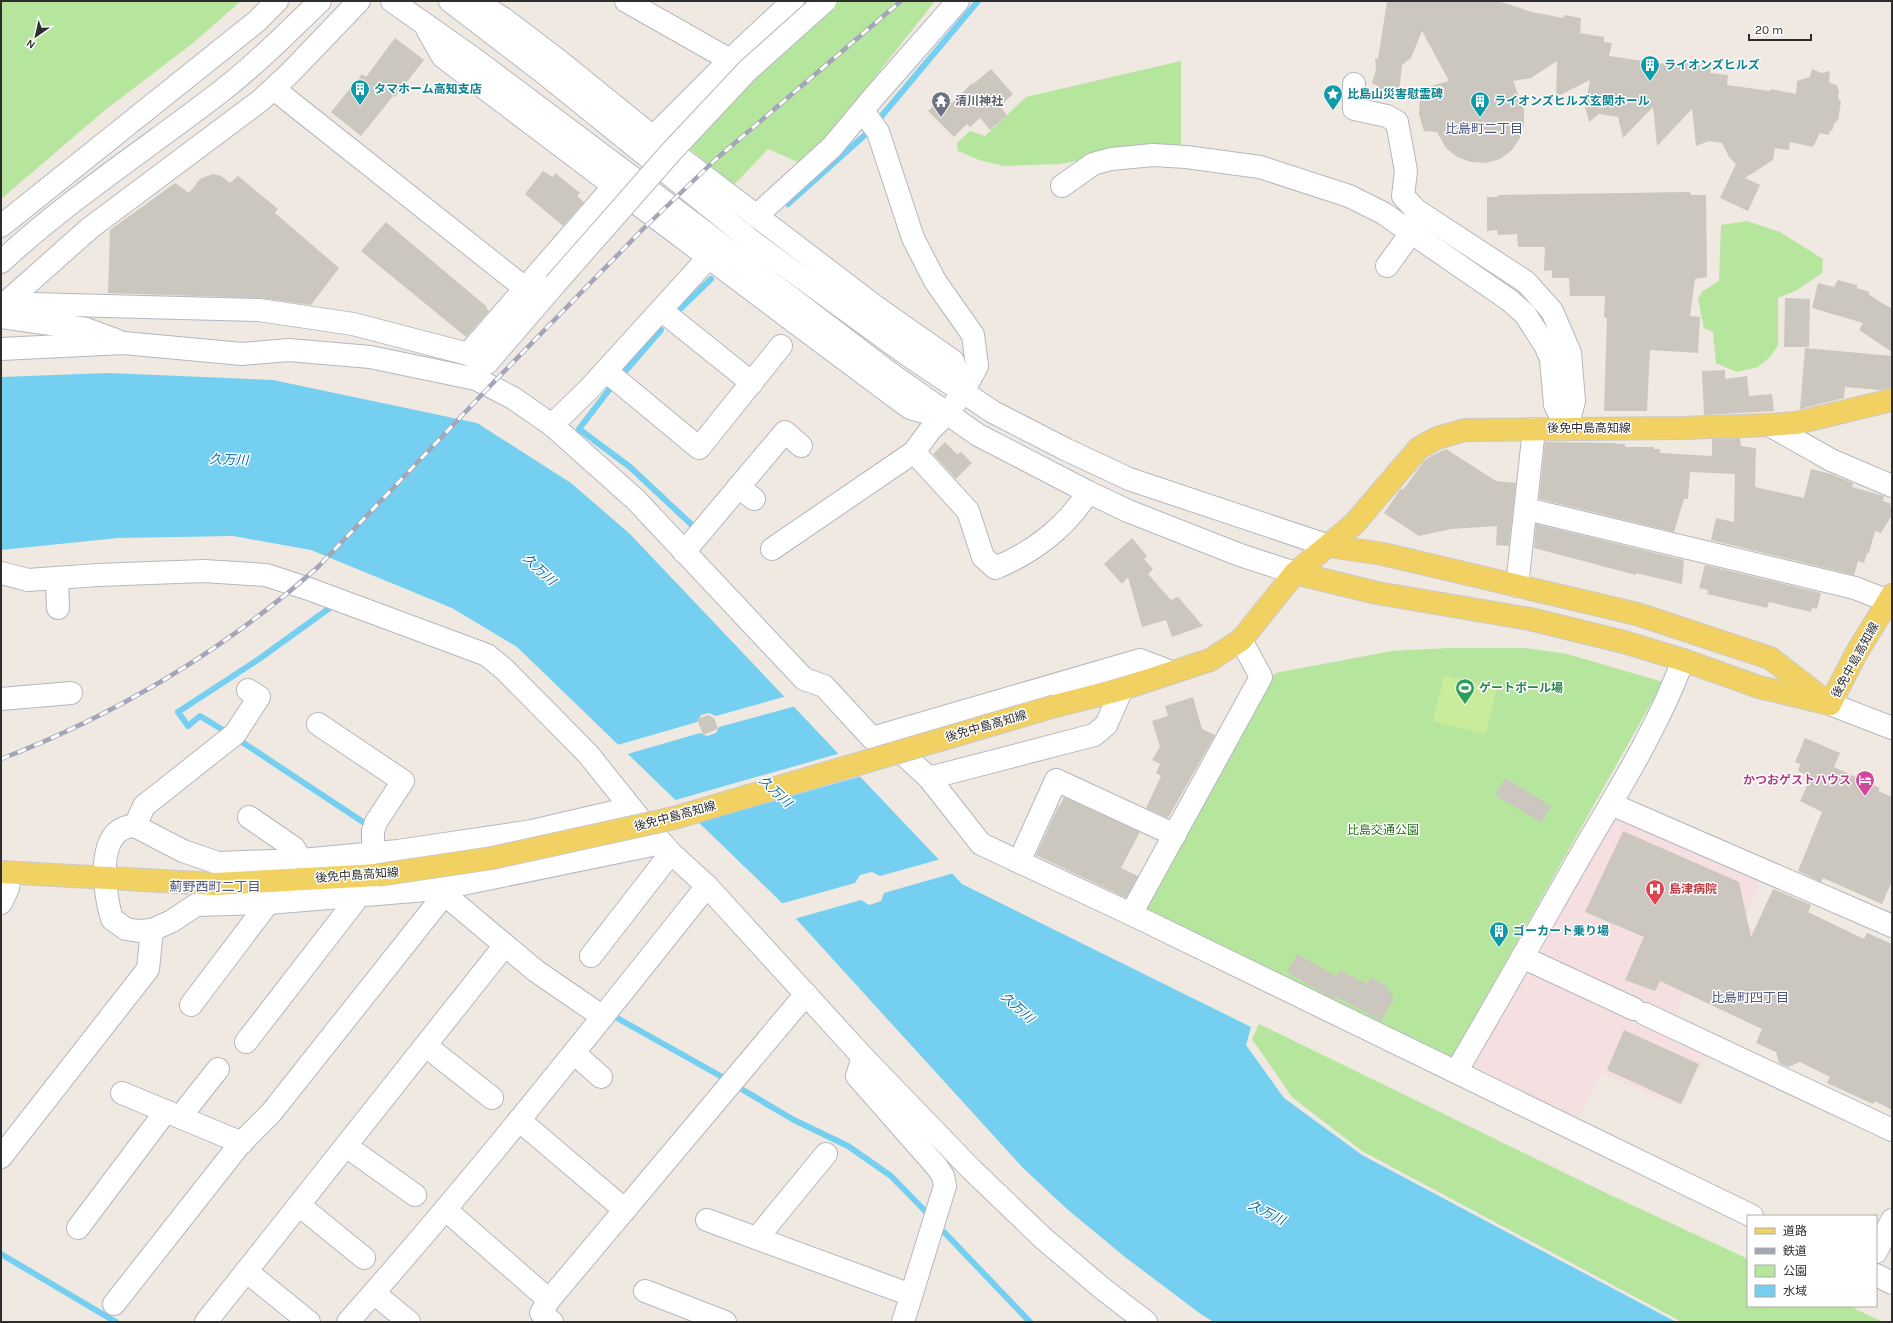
<svg xmlns="http://www.w3.org/2000/svg" width="1893" height="1323" viewBox="0 0 1893 1323" font-family="Karla,'Noto Sans JP',sans-serif">
  <style>
    .medical { fill: #f5dfe0 }
    .green { fill: #b6e59e }
    .pitch { fill: #c9ec9a }
    .water { fill: #75cff0 }
    .pier { fill: #efe9e1 }
    .lines { fill: none; stroke-linecap: round; stroke-linejoin: round }
    .stream { stroke: #75cff0; stroke-width: 6 }
    .building { fill: #cbc7bf }
    .minor-casing { stroke: #b4b7c1; stroke-width: 24 }
    .major-casing { stroke: #c9c9c9; stroke-width: 24 }
    .minor { stroke: #fff; stroke-width: 22 }
    .major { stroke: #f2d163; stroke-width: 22 }
    .rail-casing { stroke: #a3a6b8; stroke-width: 4.5 }
    .rail { stroke: #fff; stroke-width: 3; stroke-dasharray: 9; stroke-linecap: butt }
    .minor-bridge-casing { stroke: #b4b7c1; stroke-width: 24; stroke-linecap: butt }
    .major-bridge-casing { stroke: #c9c9c9; stroke-width: 24; stroke-linecap: butt }
    .minor-bridge { stroke: #fff; stroke-width: 22 }
    .major-bridge { stroke: #f2d163; stroke-width: 22 }
    .labels { text-anchor: middle; stroke-width: 3; stroke-linejoin: round; paint-order: stroke }
    .culture-label { font-size: 12px; font-weight: bold; fill: #0d838f; stroke: #fff; text-anchor: start }
    .worship-label { font-size: 12px; font-weight: bold; fill: #5b616d; stroke: #fff; text-anchor: start }
    .street-label { font-size: 12px; fill: #2e2e2e; stroke: #fff }
    .leisure-label { font-size: 12px; font-weight: bold; fill: #27864d; stroke: #fff; text-anchor: start }
    .hotel-label { font-size: 12px; font-weight: bold; fill: #b23c85; stroke: #fff; text-anchor: end }
    .park-label { font-size: 12px; fill: #2c6e1b; stroke: #fff }
    .health-label { font-size: 12px; font-weight: bold; fill: #be3a42; stroke: #fff; text-anchor: start }
    .neighbourhood-label { font-size: 13px; fill: #4d5680; stroke: #fff }
    .water-label { font-size: 13px; font-style: italic; fill: #0d6fa3; stroke: #fff }
  </style>
  <rect width="100%" height="100%" fill="#efe9e1"/>
  <!-- medical -->
  <g class="medical">
    <polygon points="1621,819 1755,878 1758,888 1742,923 1795,947 1707,950 1674,1018 1544,957 1539,944 1607,822"/>
    <polygon points="1534,973 1707,1053 1682,1107 1600,1073 1578,1120 1469,1067 1520,977"/>
  </g>
  <!-- green -->
  <g class="green">
    <polygon points="1,1 241,1 193,43 105,110 1,199"/>
    <path d="M837,1H935L826,139L800,163L768,149L734,185L690,149C736,96 785,48 837,1Z"/>
    <polygon points="1181,61 1181,151 1109,156 1059,164 1004,166 979,160 958,151 957,143 970,131 985,136 1026,97"/>
    <polygon points="1747,221 1780,232 1823,259 1822,273 1797,290 1778,298 1778,345 1771,356 1758,367 1737,372 1716,363 1713,332 1704,328 1698,299 1703,291 1719,281 1721,225"/>
    <polygon points="1449,648 1525,648 1567,654 1663,682 1451,1059 1141,907 1275,673 1392,651"/>
    <polygon points="1259,1024 1604,1192 1748,1259 1748,1306 1849,1306 1883,1322 1682,1322 1362,1151 1292,1097 1252,1039"/>
  </g>
  <!-- pitch -->
  <polygon class="pitch" points="1444,675 1497,688 1486,734 1433,721"/>
  <!-- water -->
  <polygon class="water" points="109,373 273,380 477,423 571,483 630,534 962,884 1251,1027 1246,1045 1284,1098 1362,1155 1676,1322 1214,1322 1202,1315 1125,1257 1067,1209 1023,1168 778,899 517,647 452,608 311,550 233,536 118,538 1,550 1,377"/>
  <!-- pier -->
  <g class="pier">
    <polygon points="787,696 796,706 719,727 716,733 707,736 700,733 624,755 614,746 697,722 701,715 709,713 716,716"/>
    <polygon points="841,753 862,776 695,823 672,801"/>
    <polygon points="941,859 954,873 884,893 881,901 869,905 861,900 794,919 780,904 855,883 860,875 872,872 880,876"/>
  </g>
  <g class="lines">
    <!-- stream -->
    <g class="stream">
      <polyline points="880,118 978,1"/>
      <polyline points="788,204 866,134"/>
      <polyline points="680,309 711,279"/>
      <polyline points="622,375 661,330"/>
      <polyline points="612,386 579,429 630,467 692,525"/>
      <polyline points="223,730 200,716 188,726 178,712 259,659 331,607"/>
      <polyline points="242,742 366,824"/>
      <polyline points="617,1018 724,1078"/>
      <polyline points="743,1090 794,1120 848,1146 891,1176 927,1213"/>
      <polyline points="944,1232 1030,1322"/>
      <polyline points="1,1254 116,1322"/>
    </g>
  </g>
  <!-- building -->
  <g class="building">
    <polygon points="1387,1 1498,1 1532,12 1563,18 1564,15 1581,18 1580,33 1604,37 1604,42 1612,43 1609,56 1664,64 1664,61 1694,64 1711,68 1710,73 1728,75 1727,85 1770,91 1771,89 1796,94 1797,81 1810,77 1812,69 1821,73 1830,71 1829,82 1838,86 1838,90 1839,90 1838,98 1841,102 1838,120 1834,124 1832,131 1830,130 1829,135 1820,133 1813,147 1790,142 1789,150 1775,148 1773,160 1745,178 1760,185 1748,211 1720,198 1736,164 1729,157 1722,143 1709,141 1696,146 1692,109 1657,146 1653,107 1623,138 1618,117 1599,114 1589,122 1585,106 1590,80 1556,97 1557,61 1531,78 1513,81 1524,110 1524,124 1520,138 1512,150 1500,159 1486,163 1471,162 1457,157 1446,148 1437,132 1424,131 1422,125 1419,114 1420,96 1431,86 1449,81 1422,31 1411,58 1402,65 1399,92 1390,93 1378,90 1378,86 1372,83 1376,70 1375,58 1378,59"/>
    <polygon points="395,38 424,60 395,97 393,96 361,136 331,112 362,74 366,77"/>
    <polygon points="991,69 1013,94 1000,106 1007,115 990,130 980,118 970,127 967,124 954,137 928,111 941,98 942,99 945,96 952,103 972,83 973,84"/>
    <polygon points="543,171 553,177 555,173 580,193 577,196 584,202 563,226 525,194"/>
    <polygon points="213,174 221,176 230,183 238,176 278,209 275,213 339,268 311,305 259,298 108,293 110,230 175,183 189,193 200,179"/>
    <polygon points="1690,192 1691,195 1706,195 1707,277 1695,279 1690,316 1700,317 1698,353 1650,350 1647,411 1604,411 1607,318 1604,317 1605,296 1570,296 1569,278 1552,278 1552,270 1544,271 1545,247 1518,247 1517,234 1498,235 1497,230 1487,231 1487,197 1498,197 1497,195"/>
    <polygon points="386,222 487,307 486,308 489,311 466,337 361,251"/>
    <polygon points="1838,280 1857,285 1857,288 1869,292 1869,295 1892,309 1892,352 1859,330 1863,323 1812,308 1818,283 1834,287"/>
    <polygon points="1785,298 1810,299 1809,347 1784,347"/>
    <polygon points="1805,348 1892,356 1892,388 1879,390 1845,387 1844,398 1800,409"/>
    <polygon points="1725,370 1725,379 1747,376 1749,396 1772,394 1774,411 1704,415 1702,371"/>
    <polygon points="1740,438 1741,446 1756,448 1755,487 1804,498 1811,469 1831,474 1853,483 1852,487 1884,496 1883,501 1890,503 1892,515 1881,533 1875,531 1869,553 1867,553 1864,563 1858,561 1854,575 1711,540 1716,518 1734,522 1735,474 1690,472 1688,499 1684,499 1674,532 1539,499 1545,442 1617,443 1617,444 1625,444 1625,447 1654,447 1654,449 1660,449 1660,453 1712,456 1712,439"/>
    <polygon points="945,442 957,454 961,452 972,463 956,479 933,454"/>
    <polygon points="1446,449 1496,481 1516,483 1509,546 1496,545 1497,526 1451,529 1419,536 1384,513 1400,490 1401,488 1403,490 1424,461 1433,455"/>
    <polygon points="1536,524 1684,560 1682,584 1636,573 1636,575 1534,548"/>
    <polygon points="1132,538 1147,556 1144,559 1153,569 1148,574 1171,600 1178,597 1203,626 1172,637 1166,620 1142,627 1128,577 1122,584 1104,564"/>
    <polygon points="1705,565 1821,593 1817,609 1812,608 1811,612 1769,602 1767,608 1707,594 1708,590 1699,588"/>
    <polygon points="1193,697 1202,729 1215,735 1168,818 1146,808 1161,776 1156,773 1160,764 1152,760 1160,747 1152,721 1168,716 1165,706"/>
    <polygon points="708,715 714,718 718,729 703,735 697,719"/>
    <polygon points="1805,738 1840,753 1834,767 1880,788 1878,791 1892,797 1892,881 1882,904 1823,878 1821,882 1798,871 1822,812 1800,801 1811,777 1798,771 1800,764 1795,762"/>
    <polygon points="1505,778 1551,806 1542,823 1495,795"/>
    <polygon points="1064,797 1140,832 1121,868 1138,876 1126,898 1036,855 1059,805 1060,806"/>
    <polygon points="1623,831 1739,882 1751,937 1773,889 1811,905 1808,912 1864,939 1867,933 1892,944 1892,1110 1875,1101 1873,1104 1827,1083 1830,1077 1800,1062 1788,1067 1779,1063 1776,1052 1756,1043 1762,1029 1660,981 1655,991 1625,980 1644,937 1585,912"/>
    <polygon points="1297,954 1336,976 1340,970 1367,984 1371,977 1390,988 1388,991 1393,994 1392,998 1394,999 1381,1021 1337,997 1335,999 1331,998 1287,972"/>
    <polygon points="1624,1030 1699,1064 1681,1104 1607,1070"/>
  </g>
  <g class="lines">
    <defs>
      <g id="minor">
        <polyline points="392,1 473,58 698,227 891,374 978,435 1088,492 1128,511 1240,555 1295,573"/>
        <polyline points="450,1 544,73 758,246 905,353 993,412 1065,449 1129,479 1329,546"/>
        <polyline points="475,1 504,19 558,60 653,137 876,307 953,361 963,392"/>
        <polyline points="626,1 730,60"/>
        <path d="M427,29L443,57C599,174 753,292 910,408L920,411L942,414"/>
        <polyline points="1354,84 1354,109 1387,116 1397,122 1406,171 1403,196 1416,210 1526,282 1552,311 1570,353 1574,401 1567,428"/>
        <polyline points="274,89 526,289"/>
        <polyline points="653,137 730,60 793,1"/>
        <polyline points="1062,186 1093,164 1111,159 1153,155 1186,157 1260,167 1349,196 1383,213 1509,300 1525,314 1545,345 1551,359 1555,405 1567,428"/>
        <polyline points="756,216 832,147 872,99 958,1"/>
        <polyline points="1,226 257,21 277,1"/>
        <path d="M1,262C68,200 146,149 219,93C255,65 287,33 320,1"/>
        <polyline points="1387,266 1411,233"/>
        <polyline points="1,307 90,228 261,100 289,74 359,1"/>
        <polyline points="661,310 752,383"/>
        <polyline points="1,313 32,304 259,310 353,324 468,354 615,185"/>
        <polyline points="1,317 86,329 116,340"/>
        <polyline points="1,349 124,343 242,354 289,350 370,357 476,379 513,398 552,425 636,500 804,679 824,686 872,738 905,756 929,778 981,844 1131,914 1752,1216"/>
        <polyline points="468,354 487,363 555,284"/>
        <polyline points="606,371 699,448 781,346"/>
        <polyline points="552,425 590,388 708,258"/>
        <polyline points="1769,425 1831,460 1892,486"/>
        <path d="M914,452L968,511L983,557L995,568C1032,553 1067,527 1088,492"/>
        <polyline points="738,487 754,499"/>
        <polyline points="1526,509 1855,588 1888,601"/>
        <polyline points="772,549 914,452 931,429 947,414 963,392 977,366 973,335 935,281 913,238 878,132 863,111"/>
        <polyline points="684,552 785,432 801,446"/>
        <polyline points="1,573 28,580 98,575 204,571 266,575 309,589 487,655 505,670 588,754 640,819 671,853 707,886 863,1057 971,1169 1044,1239 1103,1289 1146,1322"/>
        <polyline points="57,578 58,608"/>
        <polyline points="1517,586 1534,429"/>
        <polyline points="1,699 71,693"/>
        <polyline points="1830,704 1892,728"/>
        <polyline points="318,724 403,781 376,822 373,831 373,852"/>
        <polyline points="872,738 1140,660 1171,672"/>
        <polyline points="929,778 1094,735 1106,725 1122,689"/>
        <polyline points="1611,804 1892,926"/>
        <polyline points="249,817 294,848 301,860"/>
        <polyline points="135,826 144,806 235,734 259,697 248,690"/>
        <polyline points="1019,862 1056,780 1175,835"/>
        <polyline points="438,889 662,843"/>
        <polyline points="1,903 8,888 10,873"/>
        <polyline points="1131,914 1261,677 1241,640"/>
        <polyline points="591,956 671,853"/>
        <polyline points="1522,957 1634,1009"/>
        <polyline points="191,1005 268,903"/>
        <polyline points="1645,1014 1892,1130"/>
        <path d="M603,1017L536,971L438,889L268,903L196,905L172,921L152,930L139,931L126,929L112,919C104,893 94,826 135,826L183,851L218,863L301,860L398,851L532,831L631,808"/>
        <polyline points="246,1042 359,896"/>
        <polyline points="426,1046 492,1098"/>
        <polyline points="574,1053 601,1077"/>
        <polyline points="863,1057 857,1076 937,1167 943,1176 945,1186 903,1322"/>
        <path d="M1456,1072C1500,997 1543,921 1586,846C1621,786 1659,725 1683,660"/>
        <polyline points="122,1093 242,1143"/>
        <polyline points="180,1117 218,1069"/>
        <polyline points="519,1120 625,1210"/>
        <polyline points="346,1146 415,1195"/>
        <polyline points="1,1157 148,969 152,930"/>
        <polyline points="299,1205 364,1258"/>
        <polyline points="446,1210 549,1300 806,994"/>
        <polyline points="707,1220 911,1295"/>
        <polyline points="78,1228 166,1111"/>
        <polyline points="757,1238 826,1154"/>
        <polyline points="1876,1252 1892,1220"/>
        <polyline points="246,1271 309,1322"/>
        <polyline points="1876,1275 1892,1283"/>
        <polyline points="645,1291 725,1322"/>
        <polyline points="374,1293 409,1322"/>
        <polyline points="549,1300 541,1313 552,1322"/>
        <polyline points="114,1304 240,1144 271,1113 444,895"/>
        <polyline points="206,1322 505,945"/>
        <path d="M348,1322C473,1181 590,1033 707,886"/>
      </g>
      <g id="major">
        <polyline points="1329,546 1383,554 1637,614 1770,658 1823,699"/>
        <polyline points="1295,573 1377,593 1530,619 1624,642 1683,660 1759,687 1830,704"/>
        <polyline points="1830,704 1857,652 1892,595"/>
        <polyline points="1055,706 1122,689 1210,660 1241,640 1295,573 1354,524 1419,448 1437,438 1465,430 1681,428 1769,425 1796,423 1892,400"/>
        <polyline points="1,872 215,884 378,875"/>
      </g>
    </defs>
    <!-- minor casing -->
    <use href="#minor" class="minor-casing"/>
    <!-- major casing -->
    <use href="#major" class="major-casing"/>
    <!-- minor -->
    <use href="#minor" class="minor"/>
    <!-- major -->
    <use href="#major" class="major"/>
    <defs>
      <path id="rail" d="M1,759C116,715 226,649 318,567L492,384L642,230L715,160L901,1"/>
    </defs>
    <!-- rail casing -->
    <use href="#rail" class="rail-casing"/>
    <!-- rail -->
    <use href="#rail" class="rail"/>
    <defs>
      <polyline id="minor-bridge" points="555,284 671,152 748,70 825,1"/>
      <polyline id="major-bridge" points="378,875 492,858 674,818 1055,706"/>
    </defs>
    <!-- minor-bridge casing -->
    <use href="#minor-bridge" class="minor-bridge-casing"/>
    <!-- major-bridge casing -->
    <use href="#major-bridge" class="major-bridge-casing"/>
    <!-- minor-bridge -->
    <use href="#minor-bridge" class="minor-bridge"/>
    <!-- major-bridge -->
    <use href="#major-bridge" class="major-bridge"/>
  </g>
  <!-- icons -->
  <defs>
    <symbol id="building-pin" viewBox="-11 -11 22 30"><path d="M0 17L-7.5 6A9.5 9.5 0 1 1 7.5 6Z" fill="#0f9aa8" stroke="#fff"/><path d="M-4-6H4V6H1V3H-1V6H-4ZM-2.5-4.3h1.7v1.8h-1.7ZM.8-4.3h1.7v1.8H.8ZM-2.5-1h1.7V.8h-1.7ZM.8-1h1.7V.8H.8Z" fill="#fff"/></symbol>
    <symbol id="sight-pin" viewBox="-11 -11 22 30"><path d="M0 17L-7.5 6A9.5 9.5 0 1 1 7.5 6Z" fill="#0f9aa8" stroke="#fff"/><path d="M0-6L1.8-2.2L6-1.7L2.9 1.2L3.7 5.4L0 3.3L-3.7 5.4L-2.9 1.2L-6-1.7L-1.8-2.2Z" fill="#fff"/></symbol>
    <symbol id="temple-pin" viewBox="-11 -11 22 30"><path d="M0 17L-7.5 6A9.5 9.5 0 1 1 7.5 6Z" fill="#6b7280" stroke="#fff"/><path d="M0-6L5-2H3V0L6.5 2.5H4V6H1.5V3h-3V6H-4V2.5H-6.5L-3 0V-2H-5Z" fill="#fff"/></symbol>
    <symbol id="stadium-pin" viewBox="-11 -11 22 30"><path d="M0 17L-7.5 6A9.5 9.5 0 1 1 7.5 6Z" fill="#2e9e5b" stroke="#fff"/><path d="M0-5a6.5 5 0 1 0 0 10a6.5 5 0 1 0 0-10ZM-3.5-1.8h7v3.6h-7Z" fill="#fff"/></symbol>
    <symbol id="hotel-pin" viewBox="-11 -11 22 30"><path d="M0 17L-7.5 6A9.5 9.5 0 1 1 7.5 6Z" fill="#d1479c" stroke="#fff"/><path d="M-6-4.5h1.5V1H6V5H4.5V3h-9V5H-6ZM-4 0a1.8 1.8 0 1 1 3.6 0ZM.5 0V-2.5h3Q6-2.5 6 0Z" fill="#fff"/></symbol>
    <symbol id="hospital-pin" viewBox="-11 -11 22 30"><path d="M0 17L-7.5 6A9.5 9.5 0 1 1 7.5 6Z" fill="#e0444e" stroke="#fff"/><path d="M-5-5h3v3.5h4V-5h3V5h-3V1.5h-4V5h-3Z" fill="#fff"/></symbol>
  </defs>
  <g fill-rule="evenodd">
    <use href="#building-pin" x="1639" y="54" width="22" height="30"/>
    <use href="#building-pin" x="349" y="78" width="22" height="30"/>
    <use href="#sight-pin" x="1322" y="83" width="22" height="30"/>
    <use href="#temple-pin" x="930" y="90" width="22" height="30"/>
    <use href="#building-pin" x="1469" y="90" width="22" height="30"/>
    <use href="#stadium-pin" x="1454" y="677" width="22" height="30"/>
    <use href="#hotel-pin" x="1854" y="769" width="22" height="30"/>
    <use href="#hospital-pin" x="1644" y="878" width="22" height="30"/>
    <use href="#building-pin" x="1488" y="920" width="22" height="30"/>
  </g>
  <g class="labels">
    <!-- culture labels -->
    <g class="culture-label">
      <text x="1664" y="69">ライオンズヒルズ</text>
      <text x="374" y="93">タマホーム高知支店</text>
      <text x="1347" y="98">比島山災害慰霊碑</text>
      <text x="1494" y="105">ライオンズヒルズ玄関ホール</text>
      <text x="1513" y="935">ゴーカート乗り場</text>
    </g>
    <!-- worship labels -->
    <g class="worship-label">
      <text x="955" y="105">清川神社</text>
    </g>
    <!-- street labels -->
    <g class="street-label">
      <text x="1589" y="432">後免中島高知線</text>
      <text transform="translate(1855 660) rotate(-61)" y="4">後免中島高知線</text>
      <text transform="translate(986 726) rotate(-16)" y="4">後免中島高知線</text>
      <text transform="translate(675 816) rotate(-15)" y="4">後免中島高知線</text>
      <text transform="translate(357 875) rotate(-4)" y="4">後免中島高知線</text>
    </g>
    <!-- leisure labels -->
    <g class="leisure-label">
      <text x="1479" y="692">ゲートボール場</text>
    </g>
    <!-- hotel labels -->
    <g class="hotel-label">
      <text x="1851" y="784">かつおゲストハウス</text>
    </g>
    <!-- park labels -->
    <g class="park-label">
      <text x="1383" y="834">比島交通公園</text>
    </g>
    <!-- health labels -->
    <g class="health-label">
      <text x="1669" y="893">島津病院</text>
    </g>
    <!-- neighbourhood labels -->
    <g class="neighbourhood-label">
      <text x="1484" y="133">比島町二丁目</text>
      <text x="215" y="891">薊野西町二丁目</text>
      <text x="1750" y="1002">比島町四丁目</text>
    </g>
    <!-- water labels -->
    <g class="water-label">
      <text transform="translate(229 459) rotate(2)" y="5">久万川</text>
      <text transform="translate(540 569) rotate(43)" y="5">久万川</text>
      <text transform="translate(776 791) rotate(43)" y="5">久万川</text>
      <text transform="translate(1018 1007) rotate(42)" y="5">久万川</text>
      <text transform="translate(1267 1212) rotate(27)" y="5">久万川</text>
    </g>
  </g>
  <!-- border -->
  <rect width="1893" height="1323" fill="none" stroke="#2e2e2e" stroke-width="4"/>
  <!-- legend -->
  <rect x="1747" y="1215" width="130" height="92" fill="#ffffff" stroke="#ababab"/>
  <rect x="1755" y="1228" width="20" height="6" fill="#f2d163" stroke="#ababab"/>
  <text x="1783" y="1235" font-size="12" fill="#2e2e2e">道路</text>
  <rect x="1755" y="1248" width="20" height="6" fill="#a3a6b8" stroke="#ababab"/>
  <text x="1783" y="1255" font-size="12" fill="#2e2e2e">鉄道</text>
  <rect x="1755" y="1265" width="20" height="12" fill="#b6e59e" stroke="#ababab"/>
  <text x="1783" y="1275" font-size="12" fill="#2e2e2e">公園</text>
  <rect x="1755" y="1285" width="20" height="12" fill="#75cff0" stroke="#ababab"/>
  <text x="1783" y="1295" font-size="12" fill="#2e2e2e">水域</text>
  <!-- north arrow -->
  <g transform="translate(36 36) rotate(214)" stroke="#ffffff" stroke-width="3" paint-order="stroke">
  <path d="M0-3L7 15L0 10L-7 15Z" fill="#2e2e2e"/>
  <text y="-6" font-size="11" font-weight="bold" text-anchor="middle" fill="#2e2e2e">N</text>
  </g>
  <!-- scale -->
  <path d="M1749 34v6h62v-6" fill="none" stroke="#2e2e2e" stroke-width="2"/>
  <text x="1755" y="34" font-size="12" fill="#2e2e2e" stroke="#ffffff" stroke-width="3" paint-order="stroke">20 m</text>
</svg>
